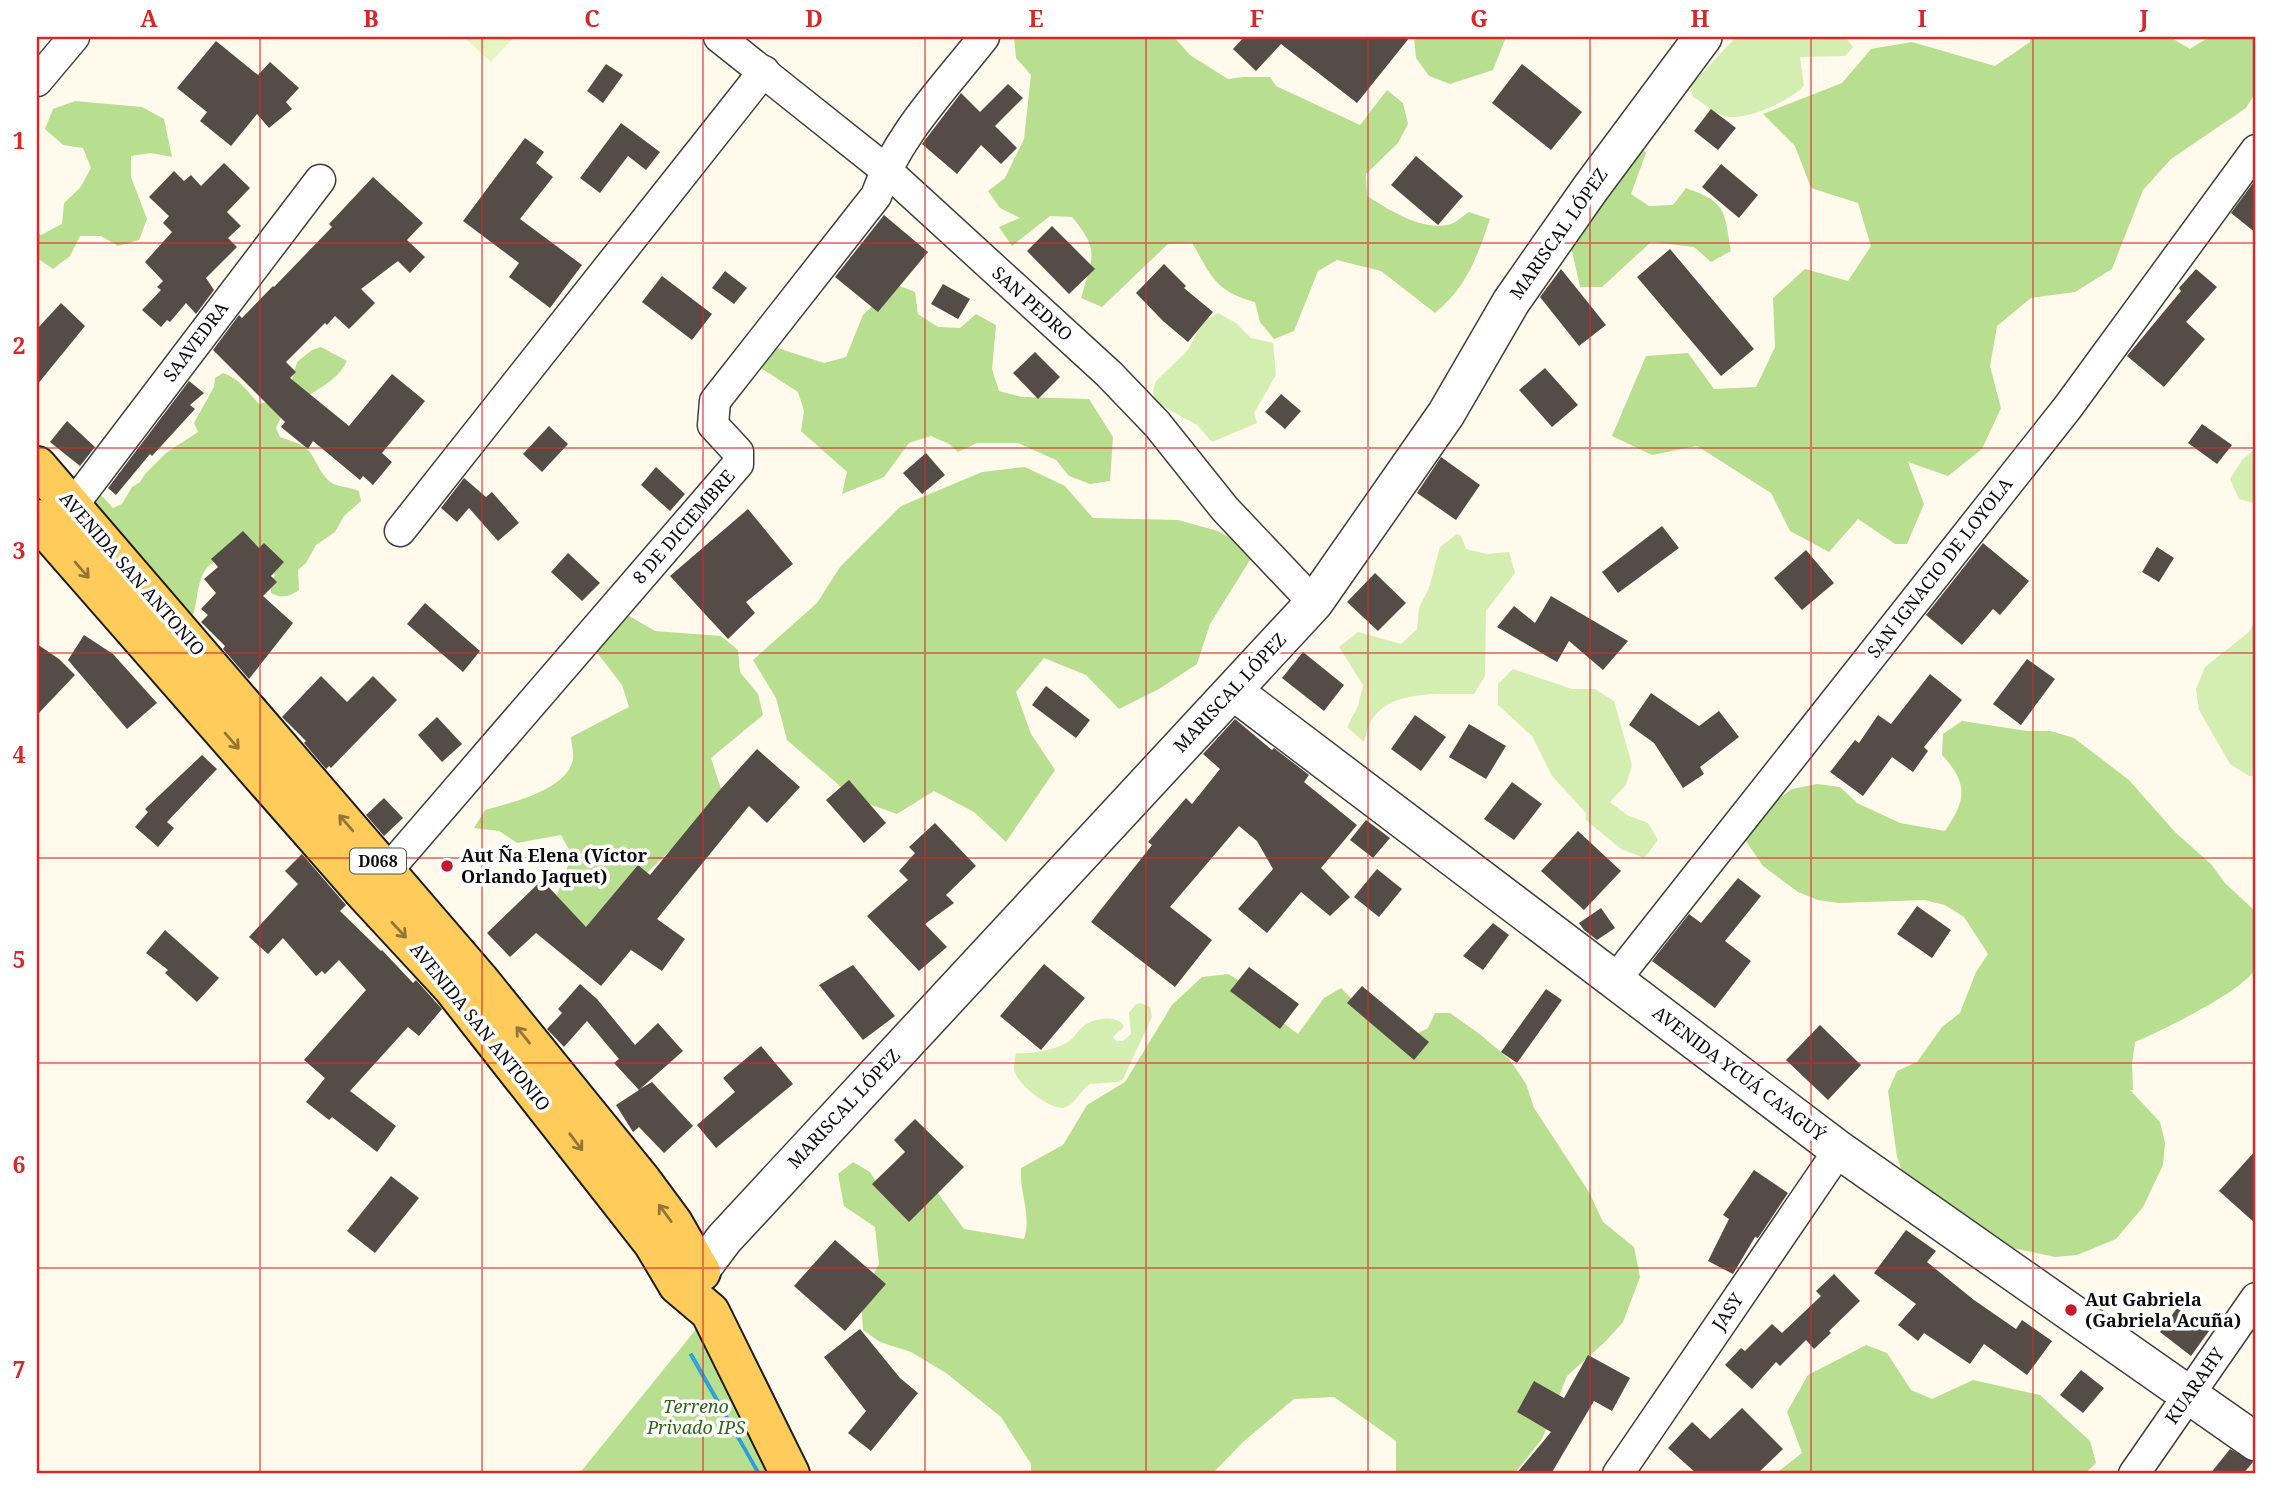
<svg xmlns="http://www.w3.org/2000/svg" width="2293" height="1511" viewBox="0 0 2293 1511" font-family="'Noto Serif',serif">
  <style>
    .green { fill: #d4edb1 }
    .forest { fill: #b8df8f }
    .pitch { fill: #e6f3c3 }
    .water { fill: #aae3fc; stroke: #2aa0d9; stroke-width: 2 }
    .building { fill: #554c47 }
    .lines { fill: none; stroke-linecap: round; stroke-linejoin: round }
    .minor-casing { stroke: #3f3f3f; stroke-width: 33 }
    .tertiary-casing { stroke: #3f3f3f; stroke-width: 40 }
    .primary-casing { stroke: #1d1d1d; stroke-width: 42 }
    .minor { stroke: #fff; stroke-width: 30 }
    .tertiary { stroke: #fff; stroke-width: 37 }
    .primary { stroke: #ffcb5b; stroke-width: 38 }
    .oneway { stroke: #927537 }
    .grid { fill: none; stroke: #d62828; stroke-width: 2; stroke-opacity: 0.55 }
    .poi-dot { fill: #c8182d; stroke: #fff; stroke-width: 2.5 }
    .labels { text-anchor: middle; stroke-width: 7; stroke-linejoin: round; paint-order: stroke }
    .shield { fill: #fff; stroke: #555; stroke-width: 2 }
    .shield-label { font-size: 16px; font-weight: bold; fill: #0c0c0c }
    .street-label { font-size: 18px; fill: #0c0c0c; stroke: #fff }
    .poi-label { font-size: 18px; font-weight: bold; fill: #0c0c0c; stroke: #fff; text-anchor: start }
    .park-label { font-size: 18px; font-style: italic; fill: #2e6917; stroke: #fff }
    .neatline { fill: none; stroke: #d62828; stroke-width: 2.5 }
    .grid-label { font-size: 23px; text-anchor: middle; font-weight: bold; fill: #d62828 }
  </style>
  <rect width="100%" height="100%" fill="#fffaeb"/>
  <!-- green -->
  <g class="green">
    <path d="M1736,37H1845L1853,47L1845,56L1800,57L1804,86C1789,101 1743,124 1721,115C1711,111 1702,102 1693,97L1690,86Z"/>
    <polygon points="1218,313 1236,323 1251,338 1273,343 1276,375 1254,413 1257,423 1212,442 1197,425 1155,402 1153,391 1156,381 1188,350 1203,321"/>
    <polygon points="2256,448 2256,504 2239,499 2230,479 2242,460"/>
    <path d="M1457,534L1461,536L1466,549L1487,554L1509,552L1515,573L1486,611L1485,676L1474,694C1440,695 1391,688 1371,721C1367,727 1366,736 1364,742L1347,727L1358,706L1363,685L1339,647L1358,632L1401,644L1417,629L1419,608L1429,588L1440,547Z"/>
    <polygon points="2256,619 2256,776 2249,776 2230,764 2199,710 2196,689 2205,667 2249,632"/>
    <polygon points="1513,669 1572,689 1595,689 1614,701 1632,765 1626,785 1610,802 1627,815 1648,823 1658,840 1644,858 1621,849 1586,820 1586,813 1552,776 1532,736 1498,705 1498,684"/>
    <path d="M1140,1003L1150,1007L1152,1017L1123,1079L1119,1082L1090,1084C1081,1089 1076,1103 1066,1107C1052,1112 1022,1087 1016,1075C1012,1068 1015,1060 1016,1053C1033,1054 1049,1051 1064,1044C1072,1041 1075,1035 1080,1029C1090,1019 1109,1015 1121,1022L1124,1027L1113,1037L1116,1041H1123L1131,1034L1129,1013L1135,1005Z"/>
  </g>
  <!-- forest -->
  <g class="forest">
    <path d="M1014,37H1174L1190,55L1228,79L1243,77H1270L1276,86L1360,125L1387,90L1403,103L1408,124L1398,143L1366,174L1367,196C1390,210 1422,232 1451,224C1457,222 1464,215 1469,212L1490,219C1477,257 1467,287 1435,313L1381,271L1337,260L1318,271L1294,331L1274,339L1260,322L1255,302C1214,291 1212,276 1192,243L1168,244L1102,307L1081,298C1092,259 1101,251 1072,217L1050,216L1012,246L999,227L1020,218L1000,208L988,191L1005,178L1024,139L1031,75L1016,58Z"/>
    <polygon points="1414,37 1506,37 1493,70 1450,84 1429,76 1416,58"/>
    <polygon points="2030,37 2170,37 2190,49 2209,37 2256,37 2256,92 2246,108 2171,159 2143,190 2112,269 2075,292 2031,298 1997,326 1990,366 2001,408 1982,449 1948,476 1908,462 1924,504 1907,544 1895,544 1858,519 1829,552 1790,531 1771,493 1697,446 1652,455 1612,436 1646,356 1688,353 1714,389 1756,387 1775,347 1773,298 1805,269 1848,281 1871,246 1858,203 1811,188 1795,146 1763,114 1842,83 1871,49 1912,42 1995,66 2030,42"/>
    <polygon points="75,101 142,107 164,119 172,157 151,153 131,156 131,177 147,219 139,240 118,246 101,236 80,236 70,256 53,269 37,258 37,232 41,235 62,224 64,203 80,188 91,168 83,148 63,145 45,129 53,109"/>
    <path d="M1639,144L1646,153L1631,194L1649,206L1673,205L1686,188C1728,203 1724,211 1731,251L1711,262L1694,247L1651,242L1602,287H1580L1570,242Z"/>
    <polygon points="895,284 915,292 918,314 938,327 960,328 976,314 996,325 992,369 999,391 1022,397 1089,399 1113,437 1110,481 1090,484 1069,476 1056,460 1018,443 977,443 958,452 949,444 931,436 909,443 884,477 842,494 847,472 801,431 804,411 798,392 744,357 759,342 824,363 846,357 863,315"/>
    <path d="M321,347L347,361C332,393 288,395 276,428L280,437C288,440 299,443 306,448C314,454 319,472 328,480C336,488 349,486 359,491L361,501L344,516L335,532L316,545L306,563L298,570L299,590C289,597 282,599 271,593V583L275,574C248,565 211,543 200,582C196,595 197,607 191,620L66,524L90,492L103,497L113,508L122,504L132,487L140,482L145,474L166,453L198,432L194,423L214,387L215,378L223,373C240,379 247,391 259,404L275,400L290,387L297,362L312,350Z"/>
    <polygon points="1025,467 1065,486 1093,518 1178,520 1218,531 1255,552 1210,624 1197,664 1159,689 1119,709 1086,675 1044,658 1016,692 1031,734 1055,770 1006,842 974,812 934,791 897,814 855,799 787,740 776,698 753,660 817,603 840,567 901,506 982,472"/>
    <path d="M619,610L655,631L721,636L738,650L740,672L758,694L763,715L711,758L724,798L581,937L549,916L572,855L561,835L517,843L499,831L474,828L485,810C510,803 568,790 573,759C574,753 571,743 571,737L629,707L622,685L595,650Z"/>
    <path d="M1962,721L2027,731H2051L2074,738L2129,780L2175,832L2211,864L2225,883L2256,912C2256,924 2259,957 2256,967C2250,988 2157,1033 2135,1042L2132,1064L2133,1090H2130L2160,1122L2165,1143L2163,1165L2143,1207L2116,1239L2077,1255L2055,1257L1989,1243L1904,1177L1897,1157L1888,1091L1897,1071L1917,1062L1942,1027L1960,1013L1976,972L1988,954L1964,917L1945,905L1924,900L1839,903L1818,900L1798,892L1763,866L1737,828L1792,789L1817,784L1840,787L1857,803L1900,823L1945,831C1966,800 1969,784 1942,755L1943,734Z"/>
    <path d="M1228,974L1265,995L1282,1022L1298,1034L1324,998L1341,988L1378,1026L1407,1039L1428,1028L1435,1013H1450L1481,1035L1510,1060L1526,1084L1534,1108L1589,1192L1603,1222L1634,1247L1640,1277L1623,1322L1605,1342L1567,1376L1542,1439L1514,1474H1396V1441L1334,1397L1294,1399L1243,1442L1212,1474H1031V1464L1001,1417L946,1373L911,1352L880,1342L863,1330L861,1298L879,1264L875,1227L844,1206L838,1174L853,1162L870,1172L882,1191L937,1192L964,1229L1024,1239C1032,1214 1019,1193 1021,1168L1063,1145L1087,1105L1125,1082L1172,1005L1202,977Z"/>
    <polygon points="710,1312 783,1474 579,1474"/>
    <polygon points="1866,1345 1887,1353 1911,1390 1932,1399 1973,1380 2040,1395 2090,1441 2096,1463 2084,1474 1775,1474 1802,1453 1787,1412 1808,1375"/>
  </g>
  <!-- pitch -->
  <polygon class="pitch" points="464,37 514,37 491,62"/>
  <!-- water -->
  <polygon class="water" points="692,1354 760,1474 758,1474 690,1355"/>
  <!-- building -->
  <g class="building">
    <polygon points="1244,37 1410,37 1357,103 1281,44 1256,71 1233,49"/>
    <polygon points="216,41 258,75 270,62 299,88 286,102 292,109 269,128 257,114 231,146 200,121 207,112 177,88"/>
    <polygon points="606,64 623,75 603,103 587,91"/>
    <polygon points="1522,64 1582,112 1551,150 1492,103"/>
    <polygon points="1008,84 1023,98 995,126 1017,148 1001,164 981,145 957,174 922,144 961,93 980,112"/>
    <polygon points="1711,109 1736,128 1718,150 1694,131"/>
    <polygon points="621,123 660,152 646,170 628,156 600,193 580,178"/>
    <polygon points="525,138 544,152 536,163 553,177 520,219 582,265 550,308 509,277 519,263 463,221"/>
    <polygon points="1416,156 1463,196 1438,225 1391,185"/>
    <polygon points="224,163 250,188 227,212 241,226 228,238 237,247 206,278 214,290 196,314 186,303 170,322 167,320 161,327 142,310 161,290 157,287 163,281 145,262 172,232 163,223 169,216 149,197 174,171 184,181 191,175 201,186"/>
    <polygon points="1721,164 1758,195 1739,218 1702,187"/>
    <polygon points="373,177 423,223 407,240 425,257 410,273 398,261 361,289 375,303 349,329 335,316 327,325 325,323 286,362 296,372 290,378 349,426 392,374 425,401 382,453 392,462 373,485 363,476 360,480 313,441 308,449 281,427 285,422 213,350 239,315 242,318 273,286 274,287 332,227 329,224"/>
    <polygon points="2256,179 2256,233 2231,213"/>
    <polygon points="884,215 928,252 878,312 835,277"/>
    <polygon points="1052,226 1095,269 1069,294 1027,251"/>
    <polygon points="1670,249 1754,349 1721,376 1637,277"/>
    <polygon points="1164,264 1186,286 1184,288 1213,312 1188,342 1163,321 1136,293"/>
    <polygon points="1561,269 1606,325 1579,346 1540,297"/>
    <polygon points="2196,269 2217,287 2186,322 2205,339 2164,387 2127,356 2181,291 2179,288"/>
    <polygon points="725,271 747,288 734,304 712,288"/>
    <polygon points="662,276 712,314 692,340 642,302"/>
    <polygon points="943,284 970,299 958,319 931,304"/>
    <polygon points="61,303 85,326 37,385 37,329"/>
    <polygon points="1035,352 1060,377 1038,399 1013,373"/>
    <polygon points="1545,368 1578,405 1552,427 1519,390"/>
    <polygon points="189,381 204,393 190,405 195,409 152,456 150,454 116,495 108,488"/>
    <polygon points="1281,394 1301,411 1285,429 1265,412"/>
    <polygon points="67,421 95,447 80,466 50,442"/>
    <polygon points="2202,424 2232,445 2217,464 2188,443"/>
    <polygon points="549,426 568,444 542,472 523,454"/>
    <polygon points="926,453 945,475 922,494 903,473"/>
    <polygon points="1441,457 1480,485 1456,520 1417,493"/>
    <polygon points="656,467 685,494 670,511 641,485"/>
    <polygon points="464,478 486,497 492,492 519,523 498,541 469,508 457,522 441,508"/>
    <polygon points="748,509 793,564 746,602 755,613 728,639 670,576"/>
    <polygon points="1662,526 1679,548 1618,593 1602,572"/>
    <polygon points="243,531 259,548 264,543 284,562 271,576 277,582 263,596 293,623 249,679 223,649 225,646 201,622 208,615 201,609 216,593 204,579 218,567 211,559"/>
    <polygon points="1983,543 2029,581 2000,615 1993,609 1962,645 1926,615"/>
    <polygon points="2157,547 2174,558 2159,582 2142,572"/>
    <polygon points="1806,550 1834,583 1802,610 1774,578"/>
    <polygon points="568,553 600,583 582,601 551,572"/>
    <polygon points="1375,573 1406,603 1378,631 1347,602"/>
    <polygon points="1551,596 1628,641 1603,670 1569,641 1557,662 1497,627 1514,606 1535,623"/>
    <polygon points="425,603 480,651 463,672 407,624"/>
    <polygon points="84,635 113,654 157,703 127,729 68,660"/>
    <polygon points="37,644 59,659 75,675 37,715"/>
    <polygon points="1303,652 1344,685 1324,711 1282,678"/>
    <polygon points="2027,659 2055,679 2021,725 1993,704"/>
    <polygon points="1930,674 1962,700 1924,747 1928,751 1913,772 1892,757 1863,796 1830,772 1855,740 1859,743 1878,715 1891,724"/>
    <polygon points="321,676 347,702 373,676 397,700 331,768 329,766 326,769 304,743 306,741 282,717"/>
    <polygon points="1046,686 1090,720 1076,738 1032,705"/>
    <polygon points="1651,693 1699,726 1719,711 1739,737 1700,767 1704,774 1683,788 1654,743 1629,725"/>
    <polygon points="1415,715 1446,737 1421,771 1391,749"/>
    <polygon points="437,717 462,744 442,762 418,735"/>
    <polygon points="1235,719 1272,750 1274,748 1309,775 1304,782 1357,825 1321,868 1350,897 1330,916 1301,892 1267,933 1238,909 1273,869 1257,841 1239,826 1170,907 1212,940 1175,987 1091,922 1152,845 1148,842 1186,798 1192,804 1220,769 1203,754"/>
    <polygon points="1469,724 1506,746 1486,779 1449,757"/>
    <polygon points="757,749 800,787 767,823 749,806 657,919 685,939 662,971 631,950 601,986 536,933 510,957 487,933 542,880 586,927 638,865 650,875 718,792"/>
    <polygon points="202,755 217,769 167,822 174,828 158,847 135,827 148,812 145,809"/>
    <polygon points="849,780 886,823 864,843 826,800"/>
    <polygon points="1512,782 1542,804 1514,840 1484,819"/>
    <polygon points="384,798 403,818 384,836 366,815"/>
    <polygon points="1366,820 1390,838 1373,858 1350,840"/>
    <polygon points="935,823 976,866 946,895 954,903 925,924 947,947 919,971 867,916 908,880 899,871 915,853 909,847"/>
    <polygon points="1578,831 1621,871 1584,910 1541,871"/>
    <polygon points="302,854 346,905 340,911 381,951 382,950 413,983 416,980 442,1009 419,1036 408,1027 350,1091 396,1126 377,1152 332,1117 329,1120 306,1102 325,1078 304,1060 366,990 339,960 325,974 322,971 316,976 283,938 268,954 249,937 298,884 285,871"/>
    <polygon points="1377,869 1402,889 1379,917 1354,897"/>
    <polygon points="1738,878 1761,896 1725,941 1751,961 1715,1008 1652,961 1689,914 1701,923"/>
    <polygon points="1917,906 1951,930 1932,958 1897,934"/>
    <polygon points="1601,908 1615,928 1597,940 1584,930 1579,923"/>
    <polygon points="1493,923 1509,935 1483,970 1463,956"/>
    <polygon points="165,930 219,978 197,1002 165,973 168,970 146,953"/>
    <polygon points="1044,964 1085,998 1041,1050 1000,1016"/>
    <polygon points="853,965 895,1016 863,1040 819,985"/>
    <polygon points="1249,967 1299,1004 1280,1029 1230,991"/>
    <polygon points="580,984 597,999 635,1045 658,1023 683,1051 640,1089 652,1082 693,1126 664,1153 639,1127 633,1132 616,1105 639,1090 614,1063 619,1059 587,1021 564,1047 547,1029 562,1013 558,1009"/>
    <polygon points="1362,986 1429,1042 1414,1060 1347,1003"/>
    <polygon points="1546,989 1562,1000 1517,1063 1501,1052"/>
    <polygon points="1820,1025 1861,1065 1828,1100 1786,1060"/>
    <polygon points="761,1046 793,1084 716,1148 697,1125 735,1092 723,1078"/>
    <polygon points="915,1119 964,1167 909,1222 872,1184 905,1152 894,1140"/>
    <polygon points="2256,1150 2256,1224 2219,1191"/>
    <polygon points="1754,1170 1788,1193 1758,1238 1755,1237 1733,1274 1708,1261 1729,1219 1723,1215"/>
    <polygon points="391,1176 419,1198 375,1253 347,1231"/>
    <polygon points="1906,1230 1936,1251 1927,1262 1974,1300 2016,1329 2022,1320 2052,1341 2027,1375 1984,1344 1970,1364 1924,1333 1918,1341 1898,1325 1916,1304 1874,1273"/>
    <polygon points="835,1240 886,1284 845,1331 794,1286"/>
    <polygon points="1834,1274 1860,1301 1829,1331 1831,1333 1814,1349 1806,1340 1780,1366 1776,1362 1752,1389 1725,1365 1741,1348 1745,1351 1772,1324 1782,1333 1821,1296 1816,1291"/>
    <polygon points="2177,1308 2209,1331 2191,1356 2160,1332"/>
    <polygon points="860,1329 900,1378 918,1393 871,1451 848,1433 866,1411 824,1357"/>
    <polygon points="1588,1355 1630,1378 1612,1411 1594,1401 1551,1474 1516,1474 1551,1432 1517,1412 1534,1381 1564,1398"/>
    <polygon points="2081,1370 2104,1388 2083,1413 2060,1395"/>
    <polygon points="1742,1408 1783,1449 1757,1474 1697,1474 1668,1448 1692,1422 1710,1439"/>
    <polygon points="2230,1449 2253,1462 2243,1474 2210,1474"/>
  </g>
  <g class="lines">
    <defs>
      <g id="minor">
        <polyline points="719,37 886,170 1109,374 1157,424 1225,509 1314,603"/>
        <polyline points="37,81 74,37"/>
        <polyline points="55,519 73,505 320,180"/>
        <polyline points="400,531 764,71"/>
        <path d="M372,884L387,871L738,464V452L713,425L715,401L876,196C897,135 945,87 984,37"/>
        <polyline points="1615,980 2068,407 2256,150"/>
        <polyline points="1618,1474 1839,1150"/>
        <polyline points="2134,1474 2256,1298"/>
      </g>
      <g id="tertiary">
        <polyline points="1233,691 1839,1150 2256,1442"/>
        <polyline points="678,1285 700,1271 724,1239 1314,603 1446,414 1511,302 1590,189 1703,37"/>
      </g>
      <g id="primary">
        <polyline points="37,466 480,981 642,1181 673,1223 701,1272"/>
        <polyline points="37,519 364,892 452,987 653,1243 678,1285 710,1312 790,1474"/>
      </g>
    </defs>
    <!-- minor casing -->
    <use href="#minor" class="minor-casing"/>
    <!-- tertiary casing -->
    <use href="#tertiary" class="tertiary-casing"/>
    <!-- primary casing -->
    <use href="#primary" class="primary-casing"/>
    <!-- minor -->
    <use href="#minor" class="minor"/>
    <!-- tertiary -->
    <use href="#tertiary" class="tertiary"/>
    <!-- primary -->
    <use href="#primary" class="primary"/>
  </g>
  <!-- one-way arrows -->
  <defs><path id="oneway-shaft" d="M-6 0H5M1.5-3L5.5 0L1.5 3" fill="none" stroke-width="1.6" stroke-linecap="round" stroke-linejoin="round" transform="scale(1.75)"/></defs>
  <g class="oneway">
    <use href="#oneway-shaft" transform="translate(82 570) rotate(49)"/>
    <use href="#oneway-shaft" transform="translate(232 741) rotate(49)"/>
    <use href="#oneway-shaft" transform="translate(346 823) rotate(-131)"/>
    <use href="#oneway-shaft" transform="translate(399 930) rotate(47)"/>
    <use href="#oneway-shaft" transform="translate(523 1035) rotate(-129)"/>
    <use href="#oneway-shaft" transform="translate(576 1142) rotate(53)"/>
    <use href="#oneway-shaft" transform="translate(665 1213) rotate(-126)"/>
  </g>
  <!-- grid -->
  <path class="grid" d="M260,37V1474M482,37V1474M703,37V1474M925,37V1474M1146,37V1474M1368,37V1474M1590,37V1474M1811,37V1474M2033,37V1474M37,243H2256M37,448H2256M37,653H2256M37,858H2256M37,1063H2256M37,1268H2256"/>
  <!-- markers -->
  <g class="poi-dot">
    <circle cx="447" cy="866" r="7"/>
    <circle cx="2071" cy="1310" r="7"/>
  </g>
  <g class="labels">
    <!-- shield labels -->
    <rect class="shield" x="350" y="848.5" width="56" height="25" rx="5"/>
    <g class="shield-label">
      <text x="378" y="867">D068</text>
    </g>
    <!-- street labels -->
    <g class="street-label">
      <text transform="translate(1559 234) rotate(-55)" y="6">MARISCAL LÓPEZ</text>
      <text transform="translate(1032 304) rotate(42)" y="6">SAN PEDRO</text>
      <text transform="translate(196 342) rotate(-53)" y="6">SAAVEDRA</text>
      <text transform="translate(684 527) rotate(-49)" y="6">8 DE DICIEMBRE</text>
      <text transform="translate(1940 568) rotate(-52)" y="6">SAN IGNACIO DE LOYOLA</text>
      <text transform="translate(132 574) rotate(49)" y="6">AVENIDA SAN ANTONIO</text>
      <text transform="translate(1230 693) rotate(-47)" y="6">MARISCAL LÓPEZ</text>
      <text transform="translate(480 1027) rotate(51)" y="6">AVENIDA SAN ANTONIO</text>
      <text transform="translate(1739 1074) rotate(37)" y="6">AVENIDA YCUÁ CA'AGUÝ</text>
      <text transform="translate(844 1109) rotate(-47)" y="6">MARISCAL LÓPEZ</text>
      <text transform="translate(1728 1312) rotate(-56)" y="6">JASY</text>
      <text transform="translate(2195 1386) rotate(-55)" y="6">KUARAHY</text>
    </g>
    <!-- poi labels -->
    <g class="poi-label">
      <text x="461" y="862">Aut Ña Elena (Víctor<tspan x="461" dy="21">Orlando Jaquet)</tspan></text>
      <text x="2085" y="1306">Aut Gabriela<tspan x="2085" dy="21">(Gabriela Acuña)</tspan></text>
    </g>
    <!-- park labels -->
    <g class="park-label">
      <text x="696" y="1413">Terreno<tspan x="696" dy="21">Privado IPS</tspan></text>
    </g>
  </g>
  <!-- border -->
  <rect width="2293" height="1511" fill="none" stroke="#ffffff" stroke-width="77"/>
  <rect x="38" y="38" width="2216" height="1434" class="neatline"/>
  <g class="grid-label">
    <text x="149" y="27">A</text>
    <text x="371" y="27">B</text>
    <text x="592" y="27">C</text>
    <text x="814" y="27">D</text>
    <text x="1036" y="27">E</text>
    <text x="1257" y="27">F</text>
    <text x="1479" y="27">G</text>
    <text x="1700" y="27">H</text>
    <text x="1922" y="27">I</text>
    <text x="2144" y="27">J</text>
    <text x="19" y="149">1</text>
    <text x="19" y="354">2</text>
    <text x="19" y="559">3</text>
    <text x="19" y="763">4</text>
    <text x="19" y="968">5</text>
    <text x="19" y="1173">6</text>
    <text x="19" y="1378">7</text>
  </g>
</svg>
